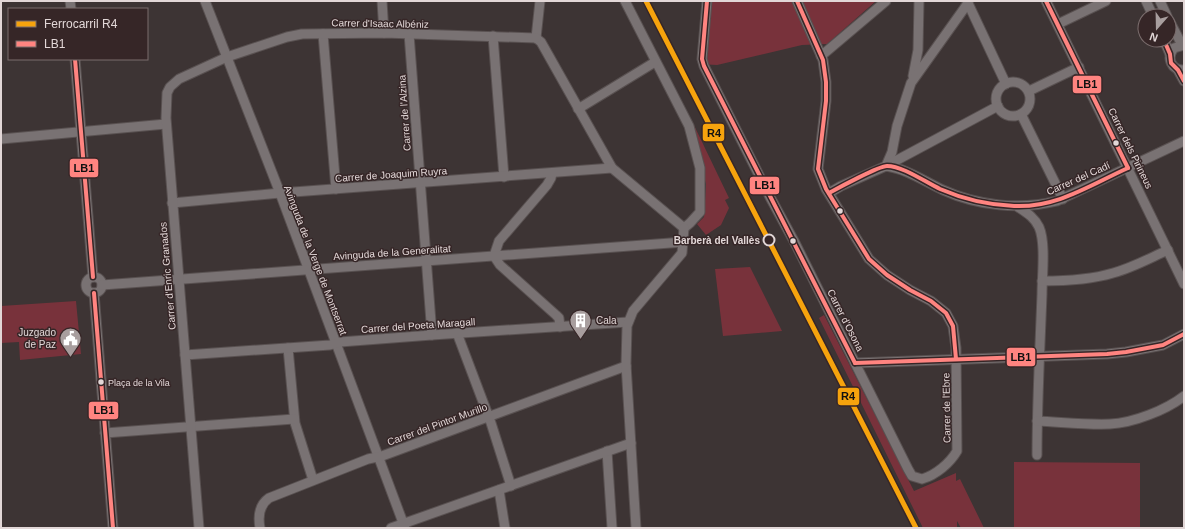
<svg xmlns="http://www.w3.org/2000/svg" width="1185" height="529" viewBox="0 0 1185 529" font-family="Arial,sans-serif">
  <style>
    .green { fill: #78323b }
    .lines { fill: none; stroke-linecap: round; stroke-linejoin: round }
    .minor-casing { stroke: #595151; stroke-width: 11 }
    .minor { stroke: #797273; stroke-width: 9 }
    .bus-1-casing { stroke: #362627; stroke-width: 7 }
    .bus-1 { stroke: #ff8480; stroke-width: 4 }
    .rail-1-casing { stroke: #362627; stroke-width: 8 }
    .rail-1 { stroke: #f6a30d; stroke-width: 5 }
    .bus-dot { fill: #e2d7d7; stroke: #362627; stroke-width: 1.5 }
    .stop-dot { fill: #362627; stroke: #e2d7d7; stroke-width: 2 }
    .labels { text-anchor: middle; stroke-width: 3; stroke-linejoin: round; paint-order: stroke }
    .bus-label { font-size: 9px; fill: #e2d7d7; stroke: #362627; text-anchor: start }
    .street-label { font-size: 10px; fill: #e2d7d7; stroke: #362627 }
    .stop-label { font-size: 10px; font-weight: bold; fill: #e2d7d7; stroke: #362627; text-anchor: end }
    .poi-label { font-size: 10px; fill: #e2d7d7; stroke: #362627; text-anchor: start }
    .line-badge { stroke: #362627; stroke-width: 1.5 }
    .pale-badge-label { font-size: 11px; text-anchor: middle; font-weight: bold; fill: #111 }
  </style>
  <rect width="100%" height="100%" fill="#3d3434"/>
  <!-- green -->
  <g class="green">
    <polygon points="703,1 876,1 827,44 802,45 717,65 699,64"/>
    <polygon points="691,119 729,198 725,200 729,208 721,225 706,235 697,224 704,217 706,184 688,120"/>
    <polygon points="750,267 782,331 723,336 715,269"/>
    <polygon points="76,301 81,354 20,360 19,342 1,343 1,306"/>
    <polygon points="824,315 914,491 956,473 956,481 960,479 984,528 961,528 957,521 957,528 923,528 819,318"/>
    <polygon points="1014,462 1140,463 1140,528 1014,528"/>
  </g>
  <g class="lines">
    <defs>
      <g id="minor">
        <polyline points="70,1 71,9"/>
        <polyline points="205,1 280,193 405,528"/>
        <polyline points="382,1 384,33"/>
        <polyline points="625,1 689,126 700,168 700,212 690,223 684,228"/>
        <path d="M707,1L702,59L704,66L770,197L795,243L908,469L912,476L922,479C936,475 950,463 957,451L956,348L953,326L946,313L931,301L910,290L887,275L869,259L826,189L818,169L826,101V82L823,60L797,1"/>
        <polyline points="967,1 1006,84"/>
        <polyline points="1046,1 1184,284"/>
        <polyline points="1146,1 1153,16"/>
        <polyline points="1160,1 1167,16"/>
        <polyline points="1169,20 1182,45"/>
        <polyline points="1058,24 1106,1"/>
        <polyline points="323,34 336,189"/>
        <polyline points="409,34 432,335"/>
        <polyline points="493,36 504,177"/>
        <polyline points="536,38 541,42 612,168 684,228"/>
        <polyline points="536,38 540,1"/>
        <polyline points="1164,40 1170,54"/>
        <path d="M1184,45L1174,48C1166,58 1171,70 1184,70"/>
        <polyline points="821,56 886,1"/>
        <polyline points="75,59 93,277"/>
        <polyline points="1178,70 1184,81"/>
        <polyline points="913,76 918,50 919,1"/>
        <circle cx="1013" cy="99" r="17"/>
        <polyline points="1029,91 1079,67"/>
        <polyline points="578,109 655,62"/>
        <polyline points="1021,114 1063,199"/>
        <polyline points="1,139 166,124"/>
        <path d="M886,166C907,169 924,181 943,190C978,206 1020,210 1057,201L1184,141"/>
        <polyline points="886,166 892,152 897,126 911,83 968,3"/>
        <polyline points="552,173 551,178 547,185 499,241 494,256 500,265 556,315 559,318 560,327"/>
        <polyline points="829,193 841,186 886,166 998,106"/>
        <polyline points="172,203 280,193 612,168"/>
        <path d="M1018,207C1027,213 1034,217 1039,227C1046,243 1042,276 1042,294C1040,348 1037,402 1037,455"/>
        <circle cx="94" cy="285" r="8"/>
        <path d="M1042,281C1065,281 1090,280 1113,273C1132,268 1150,258 1168,250"/>
        <polyline points="102,285 684,242"/>
        <polyline points="94,293 113,528"/>
        <polyline points="457,333 491,423 511,486"/>
        <polyline points="288,348 295,423 313,480"/>
        <polyline points="185,355 330,345 340,342 432,335 628,322"/>
        <polyline points="855,363 1107,354 1126,352 1163,345 1184,334"/>
        <path d="M1037,421C1061,422 1086,425 1110,424C1133,423 1166,410 1184,396"/>
        <polyline points="105,433 294,419"/>
        <polyline points="607,451 612,528"/>
        <polyline points="499,490 505,528"/>
        <polyline points="199,528 166,118 167,93 170,87 179,79 227,57 287,37 302,34 384,33 536,38"/>
        <path d="M260,528C258,517 259,505 269,498L368,459L382,456L626,366"/>
        <polyline points="391,528 631,443"/>
        <polyline points="636,528 626,364 627,326 633,311 682,253 684,228"/>
      </g>
    </defs>
    <!-- minor casing -->
    <use href="#minor" class="minor-casing"/>
    <!-- minor -->
    <use href="#minor" class="minor"/>
    <defs>
      <g id="bus-1">
        <polyline points="707,1 702,59 704,66 855,363"/>
        <polyline points="797,1 823,60 826,82 826,101 818,169 826,189 869,259 887,275 910,290 931,301 946,313 953,326 956,359"/>
        <polyline points="1046,1 1128,168"/>
        <polyline points="1164,40 1170,54 1171,63 1178,70 1184,81"/>
        <polyline points="75,59 93,277"/>
        <path d="M829,193C838,188 879,166 887,166C903,166 925,182 940,189C963,199 989,205 1014,206C1057,208 1090,185 1128,168"/>
        <polyline points="94,293 113,528"/>
        <polyline points="855,363 1107,354 1126,352 1163,345 1184,334"/>
      </g>
    </defs>
    <!-- bus-1 casing -->
    <use href="#bus-1" class="bus-1-casing"/>
    <!-- bus-1 -->
    <use href="#bus-1" class="bus-1"/>
    <defs>
      <polyline id="rail-1" points="646,1 916,528"/>
    </defs>
    <!-- rail-1 casing -->
    <use href="#rail-1" class="rail-1-casing"/>
    <!-- rail-1 -->
    <use href="#rail-1" class="rail-1"/>
  </g>
  <!-- icons -->
  <defs>
    <symbol id="building-pin" viewBox="-11 -11 22 30"><path d="M0 17L-7.5 6A9.5 9.5 0 1 1 7.5 6Z" fill="#a89e9e" stroke="#362627"/><path d="M-4-6H4V6H1V3H-1V6H-4ZM-2.5-4.3h1.7v1.8h-1.7ZM.8-4.3h1.7v1.8H.8ZM-2.5-1h1.7V.8h-1.7ZM.8-1h1.7V.8H.8Z" fill="#fff"/></symbol>
    <symbol id="civic-pin" viewBox="-11 -11 22 30"><path d="M0 17L-7.5 6A9.5 9.5 0 1 1 7.5 6Z" fill="#a89e9e" stroke="#362627"/><path d="M-.6-6.5H3V-4.5H.6V-3L4-1V1h2V6H-6V1h2V-1L-.6-3ZM-1.2 2.5V6h2.4V2.5Z" fill="#fff"/></symbol>
  </defs>
  <g fill-rule="evenodd">
    <use href="#building-pin" x="568" y="308" width="25" height="34"/>
    <use href="#civic-pin" x="58" y="326" width="25" height="34"/>
  </g>
  <!-- markers -->
  <g class="bus-dot">
    <circle cx="1116" cy="143" r="3.5"/>
    <circle cx="840" cy="211" r="3.5"/>
    <circle cx="793" cy="241" r="3.5"/>
    <circle cx="101" cy="382" r="3.5"/>
  </g>
  <circle class="stop-dot" cx="769" cy="240" r="5.5"/>
  <g class="labels">
    <!-- bus labels -->
    <g class="bus-label">
      <text x="108" y="386">Plaça de la Vila</text>
    </g>
    <!-- street labels -->
    <g class="street-label">
      <text transform="translate(380 23) rotate(1)" y="4">Carrer d'Isaac Albéniz</text>
      <text transform="translate(404 113) rotate(-94)" y="4">Carrer de l'Alzina</text>
      <text transform="translate(1131 148) rotate(64)" y="4">Carrer dels Pirineus</text>
      <text transform="translate(391 174) rotate(-4)" y="4">Carrer de Joaquim Ruyra</text>
      <text transform="translate(1078 178) rotate(-24)" y="4">Carrer del Cadí</text>
      <text transform="translate(392 252) rotate(-4)" y="4">Avinguda de la Generalitat</text>
      <text transform="translate(316 260) rotate(69)" y="4">Avinguda de la Verge de Montserrat</text>
      <text transform="translate(167 276) rotate(-95)" y="4">Carrer d'Enric Granados</text>
      <text transform="translate(846 320) rotate(63)" y="4">Carrer d'Osona</text>
      <text transform="translate(418 325) rotate(-4)" y="4">Carrer del Poeta Maragall</text>
      <text transform="translate(946 408) rotate(-91)" y="4">Carrer de l'Ebre</text>
      <text transform="translate(437 424) rotate(-20)" y="4">Carrer del Pintor Murillo</text>
    </g>
    <!-- stop labels -->
    <g class="stop-label">
      <text x="760" y="244">Barberà del Vallès</text>
    </g>
    <!-- poi labels -->
    <g class="poi-label">
      <text x="596" y="324">Cala</text>
      <text x="56" y="336" text-anchor="end">Juzgado<tspan x="56" dy="12">de Paz</tspan></text>
    </g>
  </g>
  <g class="line-badge">
    <rect x="1072" y="75" width="30" height="19" rx="4" fill="#ff8480"/>
    <rect x="702" y="123" width="23" height="19" rx="4" fill="#f6a30d"/>
    <rect x="69" y="158" width="30" height="20" rx="4" fill="#ff8480"/>
    <rect x="749" y="176" width="31" height="19" rx="4" fill="#ff8480"/>
    <rect x="1006" y="347" width="30" height="20" rx="4" fill="#ff8480"/>
    <rect x="837" y="387" width="23" height="19" rx="4" fill="#f6a30d"/>
    <rect x="88" y="401" width="31" height="19" rx="4" fill="#ff8480"/>
  </g>
  <g class="pale-badge-label">
    <text x="1087" y="88">LB1</text>
    <text x="714" y="137">R4</text>
    <text x="84" y="172">LB1</text>
    <text x="765" y="189">LB1</text>
    <text x="1021" y="361">LB1</text>
    <text x="848" y="400">R4</text>
    <text x="104" y="414">LB1</text>
  </g>
  <!-- border -->
  <rect width="1185" height="529" fill="none" stroke="#e2d7d7" stroke-width="4"/>
  <!-- legend -->
  <rect x="8" y="8" width="140" height="52" fill="#362627" stroke="#7b6d6d"/>
  <rect x="16" y="21" width="20" height="6" fill="#f6a30d" stroke="#7b6d6d"/>
  <text x="44" y="28" font-size="12" fill="#e2d7d7">Ferrocarril R4</text>
  <rect x="16" y="41" width="20" height="6" fill="#ff8480" stroke="#7b6d6d"/>
  <text x="44" y="48" font-size="12" fill="#e2d7d7">LB1</text>
  <!-- north arrow -->
  <g transform="translate(1157 28) rotate(200)"><circle r="19" fill="#362627" stroke="#7b6d6d"/>
  <path d="M0-3L7 15L0 10L-7 15Z" fill="#a89e9e"/>
  <text y="-6" font-size="11" font-weight="bold" text-anchor="middle" fill="#e2d7d7">N</text>
  </g>
</svg>
